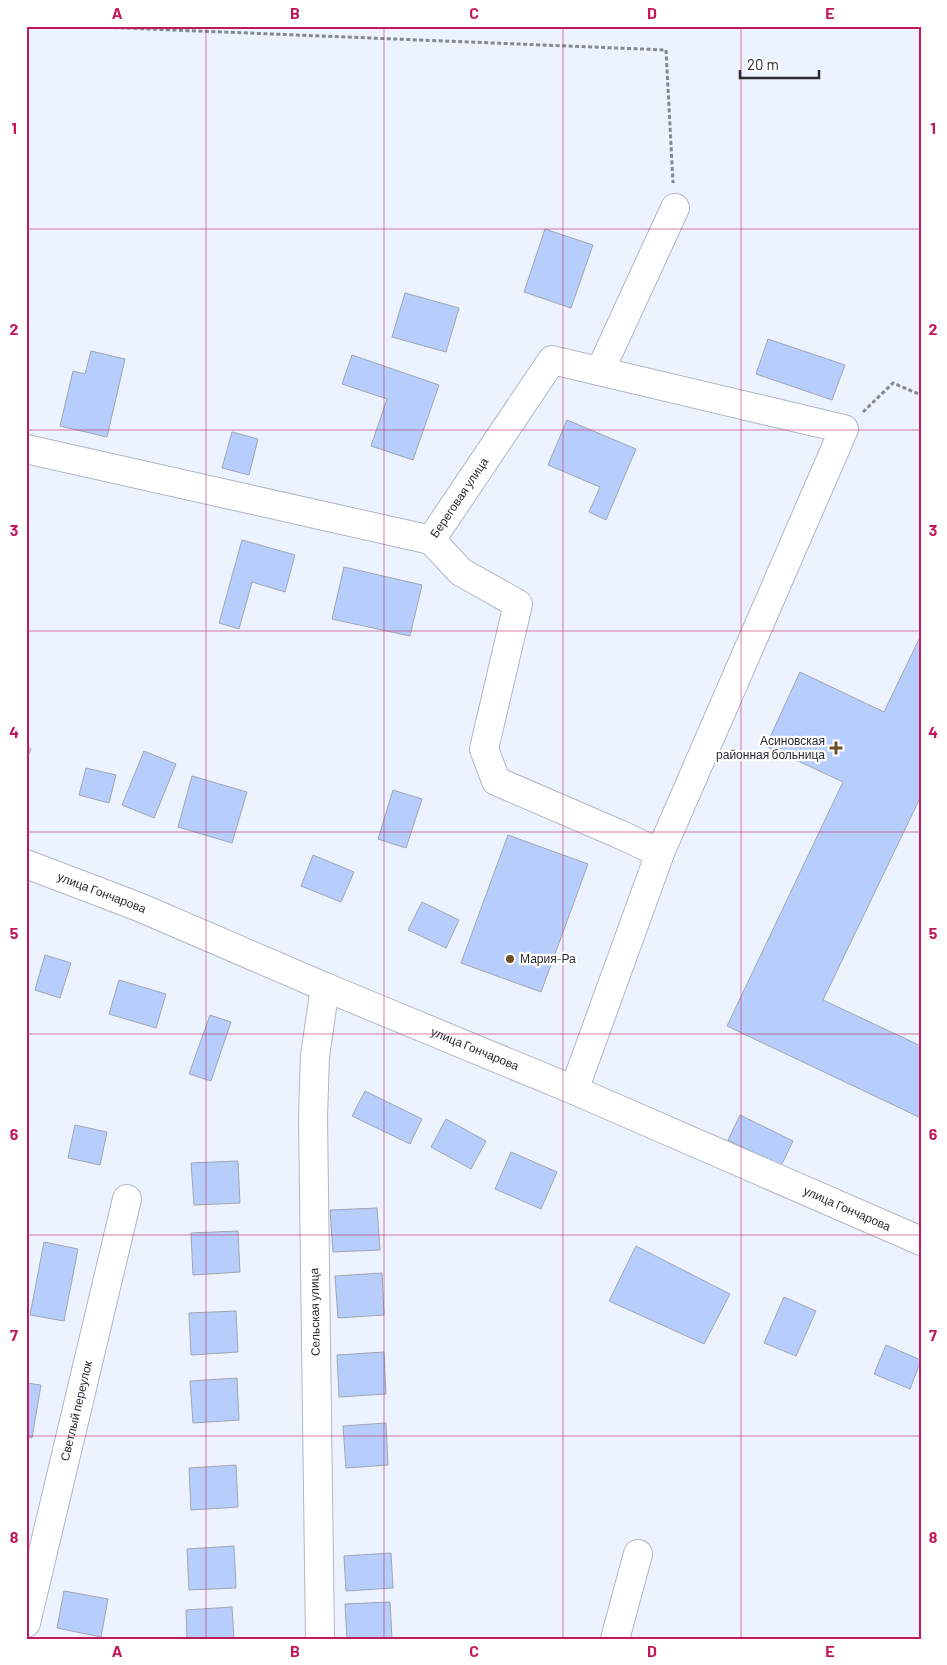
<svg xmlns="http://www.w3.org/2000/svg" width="947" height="1665" viewBox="0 0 947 1665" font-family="Barlow,sans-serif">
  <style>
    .building { fill: #b7cefd; stroke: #a0a6b1 }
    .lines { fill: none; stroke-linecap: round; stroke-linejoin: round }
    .street-casing { stroke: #b1b7c3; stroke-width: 30 }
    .secondary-casing { stroke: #b1b7c3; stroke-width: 30 }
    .path { stroke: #84888f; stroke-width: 3; stroke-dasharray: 4 2.5; stroke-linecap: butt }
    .street { stroke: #fff; stroke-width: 28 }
    .secondary { stroke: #fff; stroke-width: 28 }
    .grid { fill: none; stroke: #c2185b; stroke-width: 1; stroke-opacity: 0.55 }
    .poi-dot { fill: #6f4f25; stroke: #fff; stroke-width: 2 }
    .labels { text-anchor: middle; stroke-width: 4.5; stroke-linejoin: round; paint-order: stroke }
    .street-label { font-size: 12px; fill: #292b2f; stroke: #fff }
    .poi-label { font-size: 12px; fill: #292b2f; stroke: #fff; text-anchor: end }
    .neatline { fill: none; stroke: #c2185b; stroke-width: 2 }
    .grid-label { font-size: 16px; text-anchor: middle; font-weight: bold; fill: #c2185b }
  </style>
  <rect width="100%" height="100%" fill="#ecf2fe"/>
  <!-- building -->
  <g class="building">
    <polygon points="545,229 593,245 571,308 524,292"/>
    <polygon points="405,293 459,308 446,352 392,337"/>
    <polygon points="768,339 845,365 832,400 756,374"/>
    <polygon points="91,351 125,359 107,437 60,426 73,371 85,374"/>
    <polygon points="352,355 439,385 413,460 371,446 387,399 342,384"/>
    <polygon points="567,420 636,449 606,520 589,512 600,487 548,465"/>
    <polygon points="232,432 258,439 249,475 222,468"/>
    <polygon points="242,540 295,555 285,592 252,582 239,629 219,623"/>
    <polygon points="344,567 422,585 410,636 332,619"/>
    <polygon points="921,635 921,796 823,1000 921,1046 921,1118 727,1026 843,782 766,746 800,672 884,712"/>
    <polygon points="26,747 31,749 26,760"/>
    <polygon points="144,751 176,764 154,818 122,805"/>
    <polygon points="86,768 116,775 109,803 79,795"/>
    <polygon points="192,776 247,792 232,843 178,827"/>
    <polygon points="393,790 422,799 406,848 378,839"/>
    <polygon points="508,835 588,864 541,992 461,963"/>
    <polygon points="313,855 354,872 341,902 301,886"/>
    <polygon points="422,902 459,920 446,948 408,930"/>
    <polygon points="45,955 71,963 60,998 35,990"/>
    <polygon points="119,980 166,994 156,1028 109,1014"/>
    <polygon points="210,1015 231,1022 211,1081 189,1074"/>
    <polygon points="365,1091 422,1119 410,1144 352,1116"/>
    <polygon points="740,1115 793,1141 781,1166 728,1140"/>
    <polygon points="446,1119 486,1141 471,1169 431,1147"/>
    <polygon points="75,1125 107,1132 100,1165 68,1158"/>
    <polygon points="511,1152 557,1172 541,1209 495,1189"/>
    <polygon points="238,1161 240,1203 194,1205 191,1163"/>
    <polygon points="377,1208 380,1250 333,1252 330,1210"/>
    <polygon points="238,1231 240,1272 193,1275 191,1233"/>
    <polygon points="44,1242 78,1249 64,1321 30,1315"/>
    <polygon points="636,1246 730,1294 704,1344 609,1301"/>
    <polygon points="382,1273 384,1315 338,1318 335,1276"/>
    <polygon points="784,1297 816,1311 796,1356 764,1343"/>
    <polygon points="236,1311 238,1352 191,1355 189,1313"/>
    <polygon points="886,1345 921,1360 910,1389 874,1374"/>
    <polygon points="384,1352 386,1394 339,1397 337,1355"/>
    <polygon points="237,1378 239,1420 193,1423 190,1381"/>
    <polygon points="26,1383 41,1385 32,1438 26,1437"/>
    <polygon points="386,1423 388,1465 346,1468 343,1426"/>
    <polygon points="236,1465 238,1507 191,1510 189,1468"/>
    <polygon points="234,1546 236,1588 189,1590 187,1549"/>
    <polygon points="391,1553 393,1588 346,1591 344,1556"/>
    <polygon points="64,1591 108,1599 101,1637 57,1628"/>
    <polygon points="390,1602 392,1639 347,1639 345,1604"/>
    <polygon points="232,1607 234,1639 187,1639 186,1610"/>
  </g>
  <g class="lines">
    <defs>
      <g id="street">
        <polyline points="600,371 675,208"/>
        <path id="s1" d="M26,449L431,540L552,360L844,429L660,853L574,1090"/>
        <polyline points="431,540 461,572 518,604 484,749 496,781 619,834 660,853"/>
        <path id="s2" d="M26,864L139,907L325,987"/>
        <path id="s3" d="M26,1623L127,1199"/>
        <polyline points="615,1639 638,1554"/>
      </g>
      <g id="secondary">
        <path id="s4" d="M320,1639L313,1117L315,1056L325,987L574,1090L921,1241"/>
      </g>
    </defs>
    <!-- street casing -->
    <use href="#street" class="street-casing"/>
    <!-- secondary casing -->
    <use href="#secondary" class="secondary-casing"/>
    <!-- path -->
    <g class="path">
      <polyline points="75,26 666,50 673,183"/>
      <polyline points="863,412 893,383 921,395"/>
    </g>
    <!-- street -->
    <use href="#street" class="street"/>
    <!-- secondary -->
    <use href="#secondary" class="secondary"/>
  </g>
  <!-- grid -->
  <path class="grid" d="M206,26V1639M384,26V1639M563,26V1639M741,26V1639M26,229H921M26,430H921M26,631H921M26,832H921M26,1034H921M26,1235H921M26,1436H921"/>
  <!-- markers -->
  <g class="poi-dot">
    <path d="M833.5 740.5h5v5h5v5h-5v5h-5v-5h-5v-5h5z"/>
    <circle cx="510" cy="959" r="5"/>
  </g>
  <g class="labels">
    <!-- street labels -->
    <g class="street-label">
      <text dy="4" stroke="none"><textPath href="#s1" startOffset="466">Береговая улица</textPath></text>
      <text dy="4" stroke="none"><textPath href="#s2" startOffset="81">улица Гончарова</textPath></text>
      <text dy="4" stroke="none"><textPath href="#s4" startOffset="815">улица Гончарова</textPath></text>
      <text dy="4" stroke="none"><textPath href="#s4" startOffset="1220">улица Гончарова</textPath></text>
      <text transform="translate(315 1312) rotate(-91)" y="4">Сельская улица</text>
      <text dy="4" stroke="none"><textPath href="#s3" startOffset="218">Светлый переулок</textPath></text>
    </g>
    <!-- poi labels -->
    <g class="poi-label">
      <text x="825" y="745">Асиновская<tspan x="825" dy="14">районная больница</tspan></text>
      <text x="520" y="963" text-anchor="start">Мария-Ра</text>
    </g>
  </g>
  <!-- border -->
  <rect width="947" height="1665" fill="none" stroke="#ffffff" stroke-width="55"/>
  <!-- scale -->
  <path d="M740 70v8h79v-8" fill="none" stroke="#292b2f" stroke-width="2.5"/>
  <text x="747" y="70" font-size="15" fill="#292b2f" stroke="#ffffff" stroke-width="4" paint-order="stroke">20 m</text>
  <rect x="28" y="28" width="892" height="1610" class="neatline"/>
  <g class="grid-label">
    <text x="117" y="19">A</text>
    <text x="295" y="19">B</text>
    <text x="474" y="19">C</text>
    <text x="652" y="19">D</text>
    <text x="830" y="19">E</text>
    <text x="14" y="134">1</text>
    <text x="933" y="134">1</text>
    <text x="14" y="335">2</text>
    <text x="933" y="335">2</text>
    <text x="14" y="536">3</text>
    <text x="933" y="536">3</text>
    <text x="14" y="738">4</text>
    <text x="933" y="738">4</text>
    <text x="14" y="939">5</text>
    <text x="933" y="939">5</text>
    <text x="14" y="1140">6</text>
    <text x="933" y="1140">6</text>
    <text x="14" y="1341">7</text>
    <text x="933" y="1341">7</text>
    <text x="14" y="1543">8</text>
    <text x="933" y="1543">8</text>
    <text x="117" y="1657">A</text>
    <text x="295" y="1657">B</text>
    <text x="474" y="1657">C</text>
    <text x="652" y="1657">D</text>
    <text x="830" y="1657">E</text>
  </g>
</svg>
